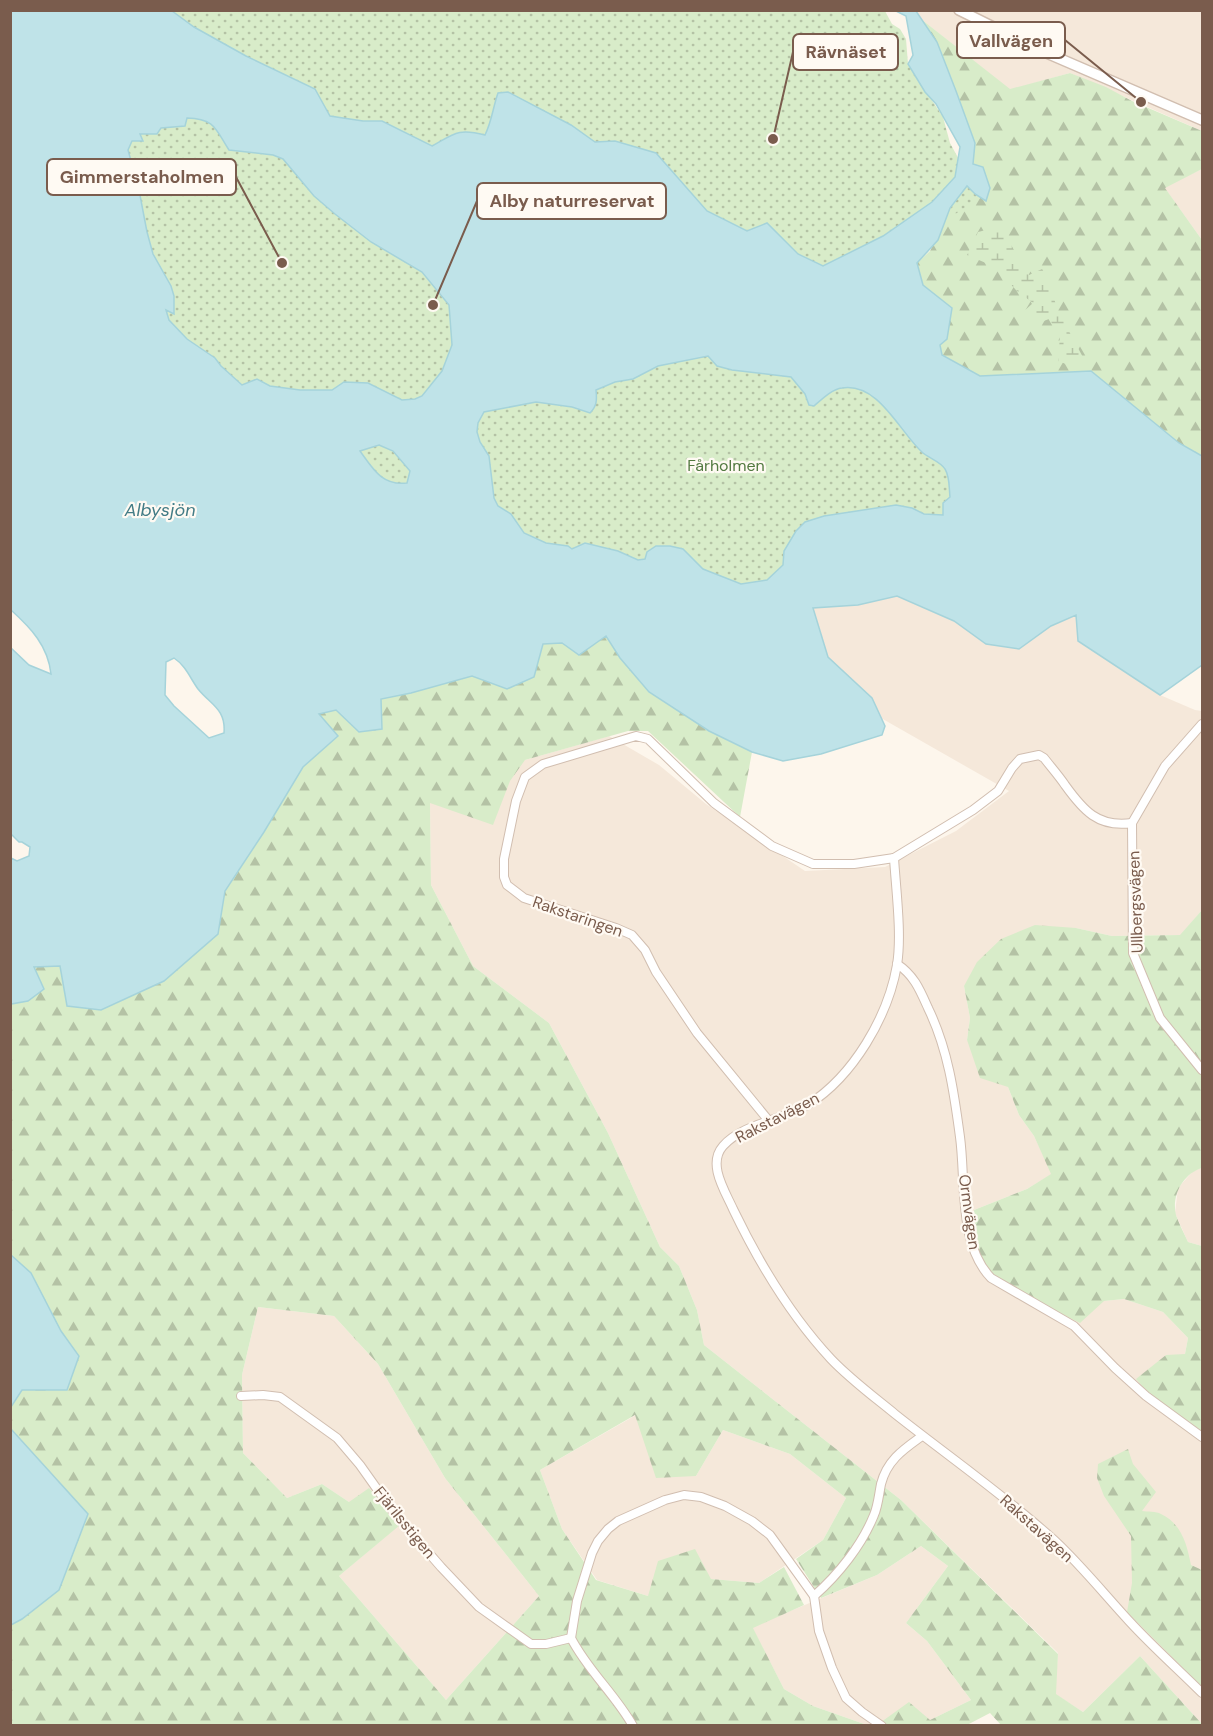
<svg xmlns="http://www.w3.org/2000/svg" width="1213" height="1736" viewBox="0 0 1213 1736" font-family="'DM Sans',sans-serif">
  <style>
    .residential { fill: #f5e8da }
    .forest { fill: url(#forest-firs); fill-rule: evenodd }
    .wetland { fill: url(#wetland-marsh) }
    .park { fill: url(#park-dots) }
    .water { fill: #bfe3e8; stroke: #a5d3da; stroke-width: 1.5; fill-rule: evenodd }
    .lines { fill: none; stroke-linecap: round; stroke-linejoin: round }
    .minor-casing { stroke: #d1beb0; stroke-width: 10 }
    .tertiary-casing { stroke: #d1beb0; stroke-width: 12 }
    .minor { stroke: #fff; stroke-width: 8 }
    .tertiary { stroke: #fff; stroke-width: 9 }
    .labels { text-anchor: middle; stroke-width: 4.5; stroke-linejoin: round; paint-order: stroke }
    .park-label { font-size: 16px; fill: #537a41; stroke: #fffaf3 }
    .street-label { font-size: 16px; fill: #7a5c4d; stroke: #fffaf3 }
    .water-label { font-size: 18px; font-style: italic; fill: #437c86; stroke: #fffaf3 }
    .leader { fill: none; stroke: #7a5c4d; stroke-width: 2 }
    .callout-dot { fill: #7a5c4d; stroke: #fffaf3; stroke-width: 2 }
    .callout { fill: #fffaf3; stroke: #7a5c4d; stroke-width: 2 }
    .callout-label { font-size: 18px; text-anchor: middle; font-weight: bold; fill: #7a5c4d }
  </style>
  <defs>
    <pattern id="forest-firs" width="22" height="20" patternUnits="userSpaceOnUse" patternTransform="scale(1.5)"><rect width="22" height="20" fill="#d8ecc9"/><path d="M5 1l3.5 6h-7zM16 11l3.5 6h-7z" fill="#b4c2a5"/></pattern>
    <pattern id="wetland-marsh" width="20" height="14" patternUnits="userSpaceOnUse" patternTransform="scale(1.5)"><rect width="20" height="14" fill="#d8ecc9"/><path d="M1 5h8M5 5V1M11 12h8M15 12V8" fill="none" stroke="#b4c2a5"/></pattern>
    <pattern id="park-dots" width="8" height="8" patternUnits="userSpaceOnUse" patternTransform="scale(1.5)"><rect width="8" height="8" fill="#d8ecc9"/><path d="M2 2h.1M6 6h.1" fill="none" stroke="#b4c2a5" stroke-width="1.8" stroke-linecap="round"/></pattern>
  </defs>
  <rect width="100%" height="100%" fill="#fdf6ec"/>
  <!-- residential -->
  <g class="residential">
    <polygon points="916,11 1202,11 1202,131 1070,73 1010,90 921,19"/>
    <polygon points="1202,169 1202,240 1164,187"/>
    <polygon points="897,596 954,621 986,644 1019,649 1051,626 1077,615 1078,641 1160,695 1195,710 1202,711 1202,910 1181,935 1112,936 1076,928 964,986 970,1018 967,1040 1008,1087 1019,1115 1034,1136 1052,1174 1027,1189 974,1210 976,1253 1104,1301 1124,1299 1163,1312 1188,1338 1185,1354 1151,1396 1202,1432 1202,1724 1140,1656 1083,1712 1055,1694 1058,1653 901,1500 704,1345 697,1310 679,1266 660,1247 608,1133 549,1023 473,966 431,885 430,803 525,760 609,736 659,765 706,804 805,871 885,867 956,831 1009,791 881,718 872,698 828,657 813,608 858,605"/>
    <polygon points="1202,1168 1202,1246 1188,1242 1175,1213 1178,1188 1193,1171"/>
    <polygon points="258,1307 334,1316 378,1364 445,1478 539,1596 446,1700 339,1576 399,1525 349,1502 322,1484 287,1498 243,1453 242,1375"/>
    <polygon points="636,1415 696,1476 723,1430 790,1454 846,1498 823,1540 759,1583 711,1579 648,1596 597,1580 562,1529 540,1470"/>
    <polygon points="921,1546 948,1566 906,1623 927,1641 971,1700 930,1720 867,1725 813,1706 784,1689 752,1627 877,1575"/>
  </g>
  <!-- forest -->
  <g class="forest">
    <polygon points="921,19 1010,89 1070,73 1106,87 1132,101 1202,131 1202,169 1165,188 1202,240 1202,456 1179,443 1091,371 980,376 942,355 940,345 951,308 923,285 917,263 930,251 973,165 937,42"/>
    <path d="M606,636L620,658L649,692L709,731L752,752L740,817L648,731H628L525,760L510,781L493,825L430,803L431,885L473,966L549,1023L608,1133L660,1247L679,1266L697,1310L704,1345L901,1500L1058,1654L1056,1694L1083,1712L1140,1656L1202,1724V1726L1001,1725L990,1713L967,1725H877L909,1702L930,1720L971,1700L927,1641L906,1623L948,1566L921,1546L877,1575L821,1598L796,1559L823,1540L846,1498L790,1454L723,1430L696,1476L656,1478L635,1415L540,1470L562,1529L596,1580L648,1596L658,1561L695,1549L711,1579L759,1583L784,1567L804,1605L753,1628L784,1689L813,1706L867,1725H11V1625L22,1619L88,1515L11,1429V1407L22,1390H67L79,1356L61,1331L31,1273L11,1255V1004L28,1001L33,967L60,966L217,934L225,891L264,832L303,767L337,736L318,714L336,710L359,732L382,729L380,699L472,676L507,688L534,677L543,644ZM258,1307L334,1316L378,1364L445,1478L539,1596L446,1700L339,1576L400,1525L369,1488L349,1502L322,1484L287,1498L243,1453L242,1375Z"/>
    <path d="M1202,910V1168C1184,1173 1171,1195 1176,1215C1179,1224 1184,1233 1188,1242L1202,1246V1432L1151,1396L1136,1379L1166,1355L1185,1354L1188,1338L1163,1312L1124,1299L1104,1301L1080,1323L1040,1303L989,1272L976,1253L974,1210L1027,1189L1051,1174L1034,1136L1019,1115L1008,1087L980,1078L967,1040L970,1018L964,986L977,962L1001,939L1035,925L1076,928L1112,936L1180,935Z"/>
    <path d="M1128,1449L1133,1464L1156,1492L1142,1511C1148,1512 1156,1511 1161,1514C1182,1524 1187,1545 1191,1565L1202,1570V1687L1127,1612L1132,1583L1131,1536L1104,1496L1097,1478L1098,1464Z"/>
  </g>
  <!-- wetland -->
  <path class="wetland" d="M994,228C1014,239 1015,259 1029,275L1042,269L1049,280L1057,309L1085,361L1078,363L1074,367L1058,361L1060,336L1049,319L1041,322L1039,313L1027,316L1023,312L1033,303L1017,291L993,266L967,255L978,232Z"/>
  <!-- park -->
  <polygon class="park" points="11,10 885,11 892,24 900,29 906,39 908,64 943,117 950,143 980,198 859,276 1091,523 705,612 11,526"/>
  <!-- water -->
  <g class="water">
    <path d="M11,10L172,11L194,27L246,56L315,89L330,116L363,121H382L432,146C455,133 459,128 485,135C492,121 493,107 498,93L508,92L571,125L595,142L615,141L656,153L707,211L747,231L767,223L798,254L823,266L883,236L932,202L955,177L960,147L936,104L925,92L908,64L913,55L906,16L896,11H916L937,42L956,91L975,143L973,164L983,167L990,188L986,201L975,194L967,186L950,208L938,240L917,263L923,285L952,308L947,339L940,345L942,355L980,376L1091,371L1179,443L1202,456V665L1160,695L1078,641L1076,615L1051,626L1019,649L986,644L954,621L897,596L858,605L813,608L828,657L872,698L885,726L882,735L821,754L783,761L752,752L709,731L649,692L620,658L606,636L579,655L562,643L543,644L534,677L507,689L472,676L411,693L381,699L382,729L359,732L336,710L319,714L338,736L303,767L264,832L225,891L218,934L164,981L101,1010L67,1006L60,966L34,967L44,989L28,1001L11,1004V858L17,861L29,856L30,847L22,842H19L11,834V648L29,665L51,674C48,646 31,628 11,610ZM187,118C215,119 215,128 229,150L273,155L283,159L314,196L335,214L371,242L422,272L449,305L452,345L442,371L422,396L415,399L402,400L368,383L344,382L332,390H300L270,386L257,379L242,385L221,366L215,358L187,339L169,320L166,310L174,314V296L171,286L153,254L147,232L139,190L128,150L132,141H143L140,134H157L161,128L185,126ZM708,356L717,366L732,370L791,377L805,394L809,405L814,406C822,399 832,389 842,388C879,382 900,433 923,453C929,458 941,462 945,469C950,477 949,489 950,497L943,503V515L924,514L912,508L896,505L824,516L805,522L796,531L784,551L783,565L767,580L741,584L703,569L683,549L670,546H656L647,552L645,559L638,560L618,551L585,543L572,549L568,546L546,543L524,533L511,514L498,506L494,498L489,456L480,442L477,432L478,423L484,412L536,402L572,407L590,413C597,406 597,400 596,390L615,382L633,379L658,366ZM379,445L393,451L410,471L407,483C382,486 373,469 360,451ZM174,658C186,666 190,678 198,689C211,705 226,709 224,733L209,738L174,706L165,695L166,662Z"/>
    <polygon points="11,1255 31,1273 61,1331 79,1356 67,1390 22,1390 11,1407"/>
    <polygon points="11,1429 88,1514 59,1590 22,1619 11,1625"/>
  </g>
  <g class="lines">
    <defs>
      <g id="minor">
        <polyline points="1132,823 1133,953 1160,1018 1202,1070"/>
        <polyline points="1132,823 1165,766 1202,724"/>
        <path d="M894,858C896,890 902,935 897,965C888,1017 853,1076 809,1104C784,1120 743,1123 723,1146C707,1164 725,1191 733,1209C759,1263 790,1315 831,1359C850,1379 873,1396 895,1414C948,1456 1003,1494 1054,1540C1081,1565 1105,1595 1130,1622C1153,1647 1179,1670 1202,1693"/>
        <path d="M897,964C914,975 920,990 928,1008C948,1049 954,1092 960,1137C966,1181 958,1244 991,1278L1074,1326L1115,1368L1146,1396L1202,1437"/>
        <path d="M769,1121L697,1033L656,972L645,950L632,935L616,928L524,898L507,885L504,877V859L516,801L525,777L543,764L636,736L648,739L714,803L772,846L813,864H854L894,858L973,810L998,791L1012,768L1020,759L1039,755L1044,758C1051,767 1059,776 1065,785C1083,810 1098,828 1132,823"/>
        <polyline points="241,1396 263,1395 280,1397 337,1438 360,1465 394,1513 441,1567 479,1607 531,1644 546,1644 571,1638"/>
        <path d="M814,1596C838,1575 862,1545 874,1515C878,1506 879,1494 881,1484C887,1460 904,1449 922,1436"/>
        <path d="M633,1726C615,1694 588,1671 571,1638L577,1601L592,1553L598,1541L608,1529L618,1521L665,1500L684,1495L701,1497L725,1506L752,1521L770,1535L814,1596L819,1631L832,1668L846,1698L862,1712L882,1726"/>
      </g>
      <polyline id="tertiary" points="959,10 1042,51 1202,120"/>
    </defs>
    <!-- minor casing -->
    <use href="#minor" class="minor-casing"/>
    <!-- tertiary casing -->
    <use href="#tertiary" class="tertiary-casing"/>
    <!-- minor -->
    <use href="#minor" class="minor"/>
    <!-- tertiary -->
    <use href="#tertiary" class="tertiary"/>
  </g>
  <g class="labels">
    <!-- park labels -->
    <g class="park-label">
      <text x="726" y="471">Fårholmen</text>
    </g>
    <!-- street labels -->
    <g class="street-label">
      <text transform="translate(1135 902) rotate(-92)" y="6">Ullbergsvägen</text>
      <text transform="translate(578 916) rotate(19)" y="6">Rakstaringen</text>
      <text transform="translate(777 1117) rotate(-27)" y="6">Rakstavägen</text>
      <text transform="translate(970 1212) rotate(82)" y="6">Ormvägen</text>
      <text transform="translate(405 1522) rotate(51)" y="6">Fjärilsstigen</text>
      <text transform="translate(1037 1528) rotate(42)" y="6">Rakstavägen</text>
    </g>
    <!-- water labels -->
    <g class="water-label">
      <text x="160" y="516">Albysjön</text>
    </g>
  </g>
  <!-- callouts -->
  <path class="leader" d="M1141 102L1065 40M773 139L793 52M282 263L236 177M433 305L477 201"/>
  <g class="callout-dot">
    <circle cx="1141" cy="102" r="6"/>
    <circle cx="773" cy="139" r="6"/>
    <circle cx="282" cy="263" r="6"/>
    <circle cx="433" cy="305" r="6"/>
  </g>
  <g class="callout">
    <rect x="957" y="22" width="108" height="36" rx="6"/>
    <rect x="793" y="34" width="105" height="36" rx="6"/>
    <rect x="47" y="159" width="189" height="36" rx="6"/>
    <rect x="477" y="183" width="189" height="36" rx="6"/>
  </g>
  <g class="callout-label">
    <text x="1011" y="47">Vallvägen</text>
    <text x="846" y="58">Rävnäset</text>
    <text x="142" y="183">Gimmerstaholmen</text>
    <text x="572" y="207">Alby naturreservat</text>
  </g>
  <!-- border -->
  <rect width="1213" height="1736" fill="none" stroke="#7a5c4d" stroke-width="24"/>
</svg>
